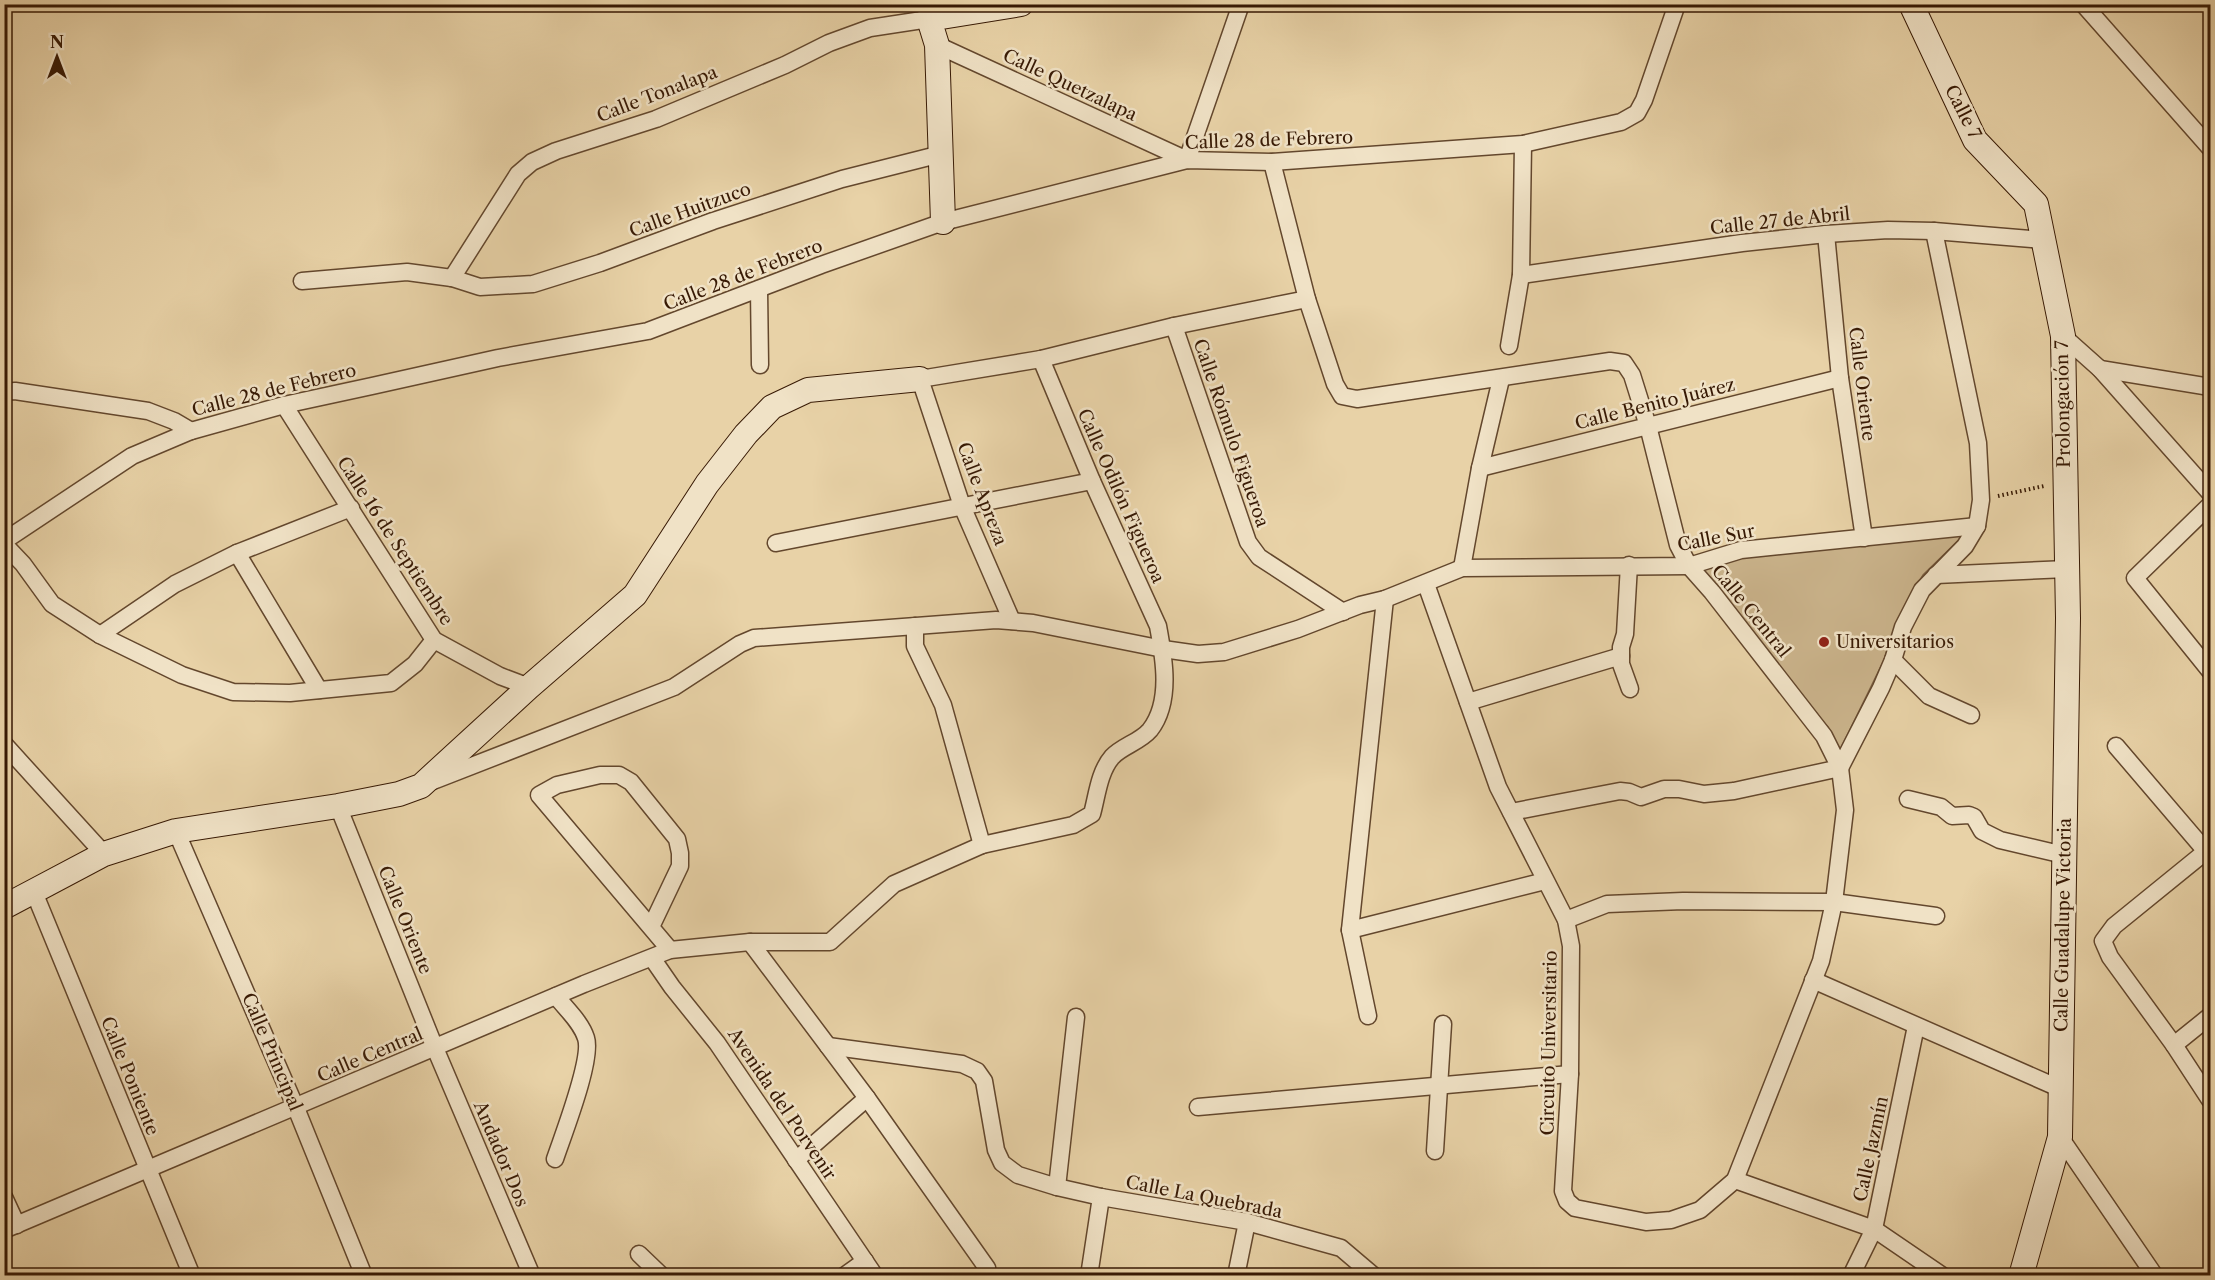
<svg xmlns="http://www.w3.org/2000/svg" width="2215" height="1280" viewBox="0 0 2215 1280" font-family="'Libre Caslon Text',serif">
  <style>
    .green { fill: #cab38b; stroke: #806648; stroke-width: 1.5 }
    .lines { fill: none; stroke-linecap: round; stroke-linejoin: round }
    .street-casing { stroke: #63472d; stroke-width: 19 }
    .secondary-casing { stroke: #371904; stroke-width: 26 }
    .path { stroke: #371904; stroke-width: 4; stroke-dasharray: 1.5 3; stroke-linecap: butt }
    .street { stroke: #f0e2c6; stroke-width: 16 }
    .secondary { stroke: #f0e2c6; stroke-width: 24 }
    .poi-dot { fill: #8f2418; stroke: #f0e2c6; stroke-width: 2 }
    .labels { text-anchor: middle; stroke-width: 5; stroke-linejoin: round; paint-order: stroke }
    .street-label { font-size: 18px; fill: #371904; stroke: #f0e2c6 }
    .poi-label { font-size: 18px; fill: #371904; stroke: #f0e2c6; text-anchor: start }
  </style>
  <rect width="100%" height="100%" fill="#e8d2a7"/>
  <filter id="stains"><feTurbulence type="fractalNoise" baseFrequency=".00333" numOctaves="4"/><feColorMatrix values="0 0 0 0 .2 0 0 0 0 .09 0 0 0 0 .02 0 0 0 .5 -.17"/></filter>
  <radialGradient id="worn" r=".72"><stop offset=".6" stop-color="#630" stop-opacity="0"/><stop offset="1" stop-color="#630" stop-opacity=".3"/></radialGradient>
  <!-- green -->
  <polygon class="green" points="1966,533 1923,575 1896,623 1884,660 1840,750 1828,727 1810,708 1699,569 1749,554"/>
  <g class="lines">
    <defs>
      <g id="street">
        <polyline points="2083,4 2210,148"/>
        <polyline points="937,45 1187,160 1241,4"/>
        <polyline points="1272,162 1307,299 1335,384 1342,396 1357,399 1610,361 1624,363 1632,375 1648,426 1678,545 1689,566 1712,592 1824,736 1840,768 1845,810 1834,902 1821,961 1735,1180 1700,1210 1671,1220 1646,1222 1575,1208 1567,1201 1563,1191 1570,1074 1571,946 1566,920 1498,787 1426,584"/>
        <polyline points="1826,234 1840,378 1864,538"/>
        <polyline points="1521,275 1742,243 1826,234 1888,230 1934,231 2044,240"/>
        <polyline points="452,278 518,174 532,162 556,151 656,119 785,65 829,43 870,28 929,19 924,4"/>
        <polyline points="302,281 407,272 452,278 480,287 533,284 600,263 713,221 842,179 941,154"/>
        <polyline points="759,289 760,365"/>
        <polyline points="1174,326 1248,542 1259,557 1343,612"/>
        <polyline points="2063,336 2100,369 2210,493"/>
        <polyline points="1509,346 1521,275 1523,144"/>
        <polyline points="2100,369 2210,387"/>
        <polyline points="4,392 15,391 148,411 174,421 191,431"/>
        <polyline points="284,405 434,640 500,676 529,687"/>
        <polyline points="1480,468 1840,378"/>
        <polyline points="2210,505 2135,578 2210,671"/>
        <polyline points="4,541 132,456 191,431 284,405 372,386 498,358 648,331 821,265 943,222 1187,160 1272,162 1523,144 1621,122 1637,113 1644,100 1677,4"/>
        <polyline points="776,543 1092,481"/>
        <polyline points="4,544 23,564 52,604 100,635 182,675 233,692 290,693 391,683 415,664 434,640"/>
        <polyline points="237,553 319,690"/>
        <polyline points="1629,565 1625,634 1621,647 1621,664 1630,689"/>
        <polyline points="1462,568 1480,468 1501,379"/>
        <polyline points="1936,575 2067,569"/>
        <polyline points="1012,621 962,506 920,379 1041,359 1174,326 1307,299"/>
        <polyline points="915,626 915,646 943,705 982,845"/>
        <polyline points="100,635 175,584 237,553 351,508"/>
        <polyline points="1893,660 1929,696 1971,715"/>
        <polyline points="1468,702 1621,656"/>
        <polyline points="4,744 104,854"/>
        <polyline points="2116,746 2210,856"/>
        <polyline points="1840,768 1881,688 1893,660 1903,627 1922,590 1965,546 1977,526 1981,500 1978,443 1934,231"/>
        <polyline points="433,781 674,687 740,644 754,638 996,620 1033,623 1163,649 1198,654 1224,652 1298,629 1360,605 1385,599 1462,568 1689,566 1741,550 1977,526"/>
        <polyline points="1908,799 1941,807 1952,816 1969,815 1974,817 1982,831 2000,840 2064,855"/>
        <polyline points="338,806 435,1048 532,1276"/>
        <polyline points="1511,812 1620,791 1629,792 1641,797 1664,789 1679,789 1704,794 1734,791 1840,768"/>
        <polyline points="176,831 296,1108 364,1276"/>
        <polyline points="2210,848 2114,926 2103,941 2110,957 2174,1045 2210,1100"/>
        <polyline points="34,892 192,1276"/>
        <polyline points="1566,920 1607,904 1683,901 1834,902 1936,916"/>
        <polyline points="651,927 680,866 680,853 677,839 631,782 619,775 600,775 557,785 539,795 670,950"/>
        <polyline points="1350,930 1545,881"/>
        <polyline points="750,942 867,1098 987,1268 982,1276"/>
        <polyline points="652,958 672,987 717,1043 875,1276"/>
        <polyline points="1813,980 2061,1089"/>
        <polyline points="1368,1016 1350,930 1385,599"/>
        <polyline points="2174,1045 2210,1016"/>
        <polyline points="828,1046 962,1064 977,1071 984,1081 996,1150 1002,1163 1018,1175 1057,1187 1101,1197 1247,1222 1341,1248 1374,1276"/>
        <polyline points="1198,1107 1570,1074"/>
        <polyline points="2060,1137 2155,1276"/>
        <polyline points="1435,1151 1443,1024"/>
        <path d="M555,1159C563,1135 593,1059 586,1038C581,1022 566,1009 556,996"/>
        <polyline points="796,1160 867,1098"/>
        <polyline points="1735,1180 1874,1229 1943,1276"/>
        <polyline points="1057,1187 1076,1017"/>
        <polyline points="4,1197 17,1225"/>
        <path d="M4,1230L584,984L670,950L750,942H830L894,884L982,845L1073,825L1092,814C1097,796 1099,772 1112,757C1122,746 1140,742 1150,730C1172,702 1164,658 1158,626L1092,481L1041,359"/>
        <polyline points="639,1254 662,1276"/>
        <polyline points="844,1276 865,1261"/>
        <polyline points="1089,1276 1101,1197"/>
        <polyline points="1236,1276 1247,1222"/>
        <polyline points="1851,1276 1874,1229 1916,1026"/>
      </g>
      <g id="secondary">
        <polyline points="1911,4 1975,140 2036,204 2063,336 2068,618 2060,1137 2021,1276"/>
        <polyline points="943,222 937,45 929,19 1021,4"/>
        <polyline points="4,907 104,854 176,831 338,806 399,794 421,786 529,687 635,595 707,484 746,434 772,407 808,390 920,379"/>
      </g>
    </defs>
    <!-- street casing -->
    <use href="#street" class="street-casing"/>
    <!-- secondary casing -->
    <use href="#secondary" class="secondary-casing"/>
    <!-- path -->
    <polyline class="path" points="1998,496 2044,486"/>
    <!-- street -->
    <use href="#street" class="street"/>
    <!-- secondary -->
    <use href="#secondary" class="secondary"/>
  </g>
  <!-- markers -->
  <circle class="poi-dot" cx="1824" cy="642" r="6"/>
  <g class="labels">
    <!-- street labels -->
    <g class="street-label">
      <text transform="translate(1070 85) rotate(25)" y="6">Calle Quetzalapa</text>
      <text transform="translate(657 94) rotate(-21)" y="6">Calle Tonalapa</text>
      <text transform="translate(1963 112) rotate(63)" y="6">Calle 7</text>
      <text transform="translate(1269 140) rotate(-2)" y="6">Calle 28 de Febrero</text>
      <text transform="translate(690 210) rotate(-20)" y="6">Calle Huitzuco</text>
      <text transform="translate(1780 221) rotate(-6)" y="6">Calle 27 de Abril</text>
      <text transform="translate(743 275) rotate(-21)" y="6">Calle 28 de Febrero</text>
      <text transform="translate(1862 384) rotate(83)" y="6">Calle Oriente</text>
      <text transform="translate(274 390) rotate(-14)" y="6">Calle 28 de Febrero</text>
      <text transform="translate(1655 404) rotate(-14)" y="6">Calle Benito Juárez</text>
      <text transform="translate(2063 404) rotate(-91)" y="6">Prolongación 7</text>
      <text transform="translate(1231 433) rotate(71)" y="6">Calle Rómulo Figueroa</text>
      <text transform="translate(982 494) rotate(69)" y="6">Calle Apreza</text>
      <text transform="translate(1121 496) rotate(66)" y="6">Calle Odilón Figueroa</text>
      <text transform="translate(1716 538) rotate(-11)" y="6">Calle Sur</text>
      <text transform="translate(395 541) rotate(57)" y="6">Calle 16 de Septiembre</text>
      <text transform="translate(1751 611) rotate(51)" y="6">Calle Central</text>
      <text transform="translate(405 920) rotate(68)" y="6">Calle Oriente</text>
      <text transform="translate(2063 925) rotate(-89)" y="6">Calle Guadalupe Victoria</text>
      <text transform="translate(1549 1043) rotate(-89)" y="6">Circuito Universitario</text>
      <text transform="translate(272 1052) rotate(67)" y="6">Calle Principal</text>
      <text transform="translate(370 1055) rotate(-23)" y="6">Calle Central</text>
      <text transform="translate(130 1076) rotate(68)" y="6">Calle Poniente</text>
      <text transform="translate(782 1104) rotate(56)" y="6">Avenida del Porvenir</text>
      <text transform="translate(1871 1149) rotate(-78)" y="6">Calle Jazmín</text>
      <text transform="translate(501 1154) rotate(67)" y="6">Andador Dos</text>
      <text transform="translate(1204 1197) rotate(11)" y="6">Calle La Quebrada</text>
    </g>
    <!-- poi labels -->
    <g class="poi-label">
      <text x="1836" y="648">Universitarios</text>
    </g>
  </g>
  <!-- margin -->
  <rect width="2215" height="1280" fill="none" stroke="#e8d2a7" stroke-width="24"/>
  <rect x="6" y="6" width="2203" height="1268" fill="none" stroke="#371904" stroke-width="3"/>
  <rect x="12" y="12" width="2191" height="1256" fill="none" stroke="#371904" stroke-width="1.5"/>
  <!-- north arrow -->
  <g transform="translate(57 57)" stroke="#f0e2c6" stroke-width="4.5" paint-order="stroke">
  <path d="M0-4.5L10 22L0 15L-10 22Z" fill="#371904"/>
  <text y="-9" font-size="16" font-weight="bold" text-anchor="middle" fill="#371904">N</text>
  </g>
  <rect width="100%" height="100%" filter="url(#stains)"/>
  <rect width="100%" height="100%" fill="url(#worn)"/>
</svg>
